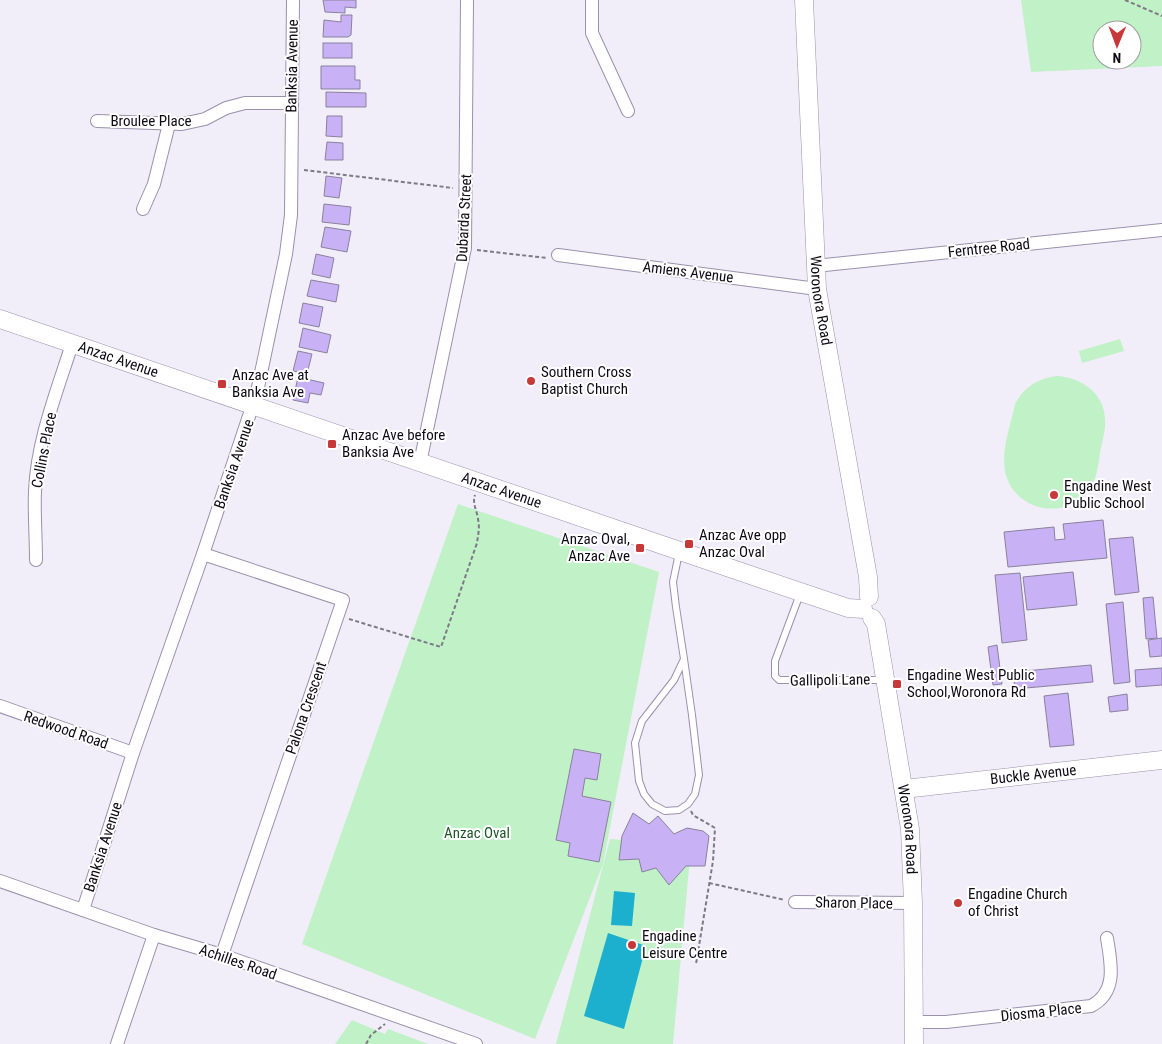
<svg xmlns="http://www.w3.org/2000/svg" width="1162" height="1044" viewBox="0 0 1162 1044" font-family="'Roboto Condensed',sans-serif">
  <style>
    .green { fill: #c1f1c7; fill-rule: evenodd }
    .water { fill: #1dafce }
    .building { fill: #c8b1f4; stroke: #8a819d }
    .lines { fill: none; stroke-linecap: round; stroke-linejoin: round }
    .lane-casing { stroke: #9a91ad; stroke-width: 8 }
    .street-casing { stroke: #9a91ad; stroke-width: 14 }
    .secondary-casing { stroke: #9a91ad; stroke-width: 19 }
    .path { stroke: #7d7a85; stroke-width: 2; stroke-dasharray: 4 2.5; stroke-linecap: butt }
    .lane { stroke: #fff; stroke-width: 6 }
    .street { stroke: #fff; stroke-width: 12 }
    .secondary { stroke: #fff; stroke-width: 18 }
    .poi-dot { fill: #c73838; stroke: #fff; stroke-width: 2 }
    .labels { text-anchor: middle; stroke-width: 4; stroke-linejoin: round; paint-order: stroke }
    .street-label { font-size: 15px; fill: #0e0a14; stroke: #fff }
    .poi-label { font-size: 15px; fill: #0e0a14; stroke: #fff; text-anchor: start }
    .park-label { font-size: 15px; fill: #20562c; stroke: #fff }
  </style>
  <rect width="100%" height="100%" fill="#f1eefa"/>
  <!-- green -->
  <g class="green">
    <path d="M1021,0H1162V66L1031,72ZM1102,30H1132V60H1102Z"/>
    <polygon points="1120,339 1124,351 1082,363 1079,351"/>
    <path d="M1056,376C1080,377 1104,392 1105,419C1106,430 1102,442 1100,453C1098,468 1096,484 1085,495C1059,521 1012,508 1005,471C1001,450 1011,424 1015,404C1024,387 1037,379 1056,376Z"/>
    <polygon points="458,504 659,572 603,864 535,1039 302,944"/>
    <polygon points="610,839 691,846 673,1044 556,1044"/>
    <polygon points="352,1020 385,1034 388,1029 428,1044 335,1044"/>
  </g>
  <!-- water -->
  <g class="water">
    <polygon points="614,891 635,893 632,926 611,925"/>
    <polygon points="608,933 646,946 624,1029 584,1016"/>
  </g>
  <!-- building -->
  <g class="building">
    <polygon points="323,0 356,0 356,8 345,7 345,13 325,12"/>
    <polygon points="341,15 352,15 351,35 348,37 323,37 324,20 341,22"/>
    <rect x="323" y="43" width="29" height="15"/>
    <polygon points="321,66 355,66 355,80 360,80 360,89 321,89"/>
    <polygon points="326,92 366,93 366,107 326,107"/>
    <polygon points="327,116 342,116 342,137 326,136"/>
    <polygon points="327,142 343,143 343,160 325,160"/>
    <polygon points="326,176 342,178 339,198 324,196"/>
    <polygon points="324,204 351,207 349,225 322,222"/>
    <polygon points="325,227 351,231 347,252 321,247"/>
    <polygon points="316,254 334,258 330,278 312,274"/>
    <polygon points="311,280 339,285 336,302 307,296"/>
    <polygon points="303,303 323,307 319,327 299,323"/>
    <polygon points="303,328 331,335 327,353 299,347"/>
    <polygon points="298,351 312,354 307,374 293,371"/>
    <polygon points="298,377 324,383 321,395 310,393 308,403 293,400"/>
    <polygon points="1103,520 1107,558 1008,567 1004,532 1054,527 1055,540 1065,539 1063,524"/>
    <polygon points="1133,537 1139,592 1115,595 1109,539"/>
    <polygon points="1073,572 1077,605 1027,610 1023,577"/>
    <polygon points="1020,573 1027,640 1002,643 995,575"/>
    <polygon points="1153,597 1157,638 1146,639 1143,598"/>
    <polygon points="1123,602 1130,682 1114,684 1106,604"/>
    <polygon points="1162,638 1162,656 1150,657 1148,640"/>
    <polygon points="997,645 1002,684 993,685 988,647"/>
    <polygon points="1091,665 1093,682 1015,689 1013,672"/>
    <polygon points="1162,668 1162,685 1136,687 1135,670"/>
    <polygon points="1068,693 1074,745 1050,747 1044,696"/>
    <polygon points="1127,694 1128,710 1110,712 1108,697"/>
    <polygon points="574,749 601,754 597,780 585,778 582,796 611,802 599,862 568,856 570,843 556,840"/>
    <polygon points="633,813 649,824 658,816 674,834 687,828 703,831 709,836 705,866 686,866 669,885 656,868 642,872 639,859 619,860 622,836"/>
  </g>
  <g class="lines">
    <defs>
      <g id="lane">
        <polyline points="679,553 673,582 676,607 684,659 692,715 699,775 695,794 688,804 679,810 665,811 652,804 644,794 639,781 635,743 642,721 674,680 684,659"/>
        <polyline points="800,594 775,661 775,676 779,680 884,680"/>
      </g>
      <g id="street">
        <polyline points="592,0 592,33 628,111"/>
        <polyline points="97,121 182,124 205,119 226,108 245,103 292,103"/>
        <polyline points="143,209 154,184 169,124"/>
        <polyline points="558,255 817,289"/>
        <polyline points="815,266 1162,230"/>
        <polyline points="420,463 465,248 467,0"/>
        <polyline points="203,554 343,600 222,955"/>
        <path d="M36,560C36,537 34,514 35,491C37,441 57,391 72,344"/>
        <polyline points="0,706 133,753"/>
        <polyline points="0,881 154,935 222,955 476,1044"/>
        <polyline points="795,902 913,903"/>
        <polyline points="83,910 133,753 203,554 257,392 286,254 291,215 293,0"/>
        <path d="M914,1022H946L1091,1006C1118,992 1111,963 1107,938"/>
        <polyline points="117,1044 154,935"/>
      </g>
      <g id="secondary">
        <path id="s1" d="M804,0L817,289L868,577L869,597"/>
        <path id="s2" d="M0,319L759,578L848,608L863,609"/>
        <path id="s3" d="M872,618L876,624L910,829L913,903L914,1044"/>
        <path id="s4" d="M904,789L1162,760"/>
      </g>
    </defs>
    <!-- lane casing -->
    <use href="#lane" class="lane-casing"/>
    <!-- street casing -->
    <use href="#street" class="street-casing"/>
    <!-- secondary casing -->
    <use href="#secondary" class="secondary-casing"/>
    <!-- path -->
    <g class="path">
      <polyline points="1125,0 1162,16"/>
      <polyline points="304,170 453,188"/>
      <polyline points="477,250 547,258"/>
      <path d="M349,619L441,647L477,543C478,535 480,528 478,519C477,510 472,504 475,495"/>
      <polyline points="691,811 693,815 715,828 713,861 696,964"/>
      <polyline points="709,883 785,900"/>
      <polyline points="366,1044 371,1035 385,1024"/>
    </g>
    <!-- lane -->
    <use href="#lane" class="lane"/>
    <!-- street -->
    <use href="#street" class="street"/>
    <!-- secondary -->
    <use href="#secondary" class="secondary"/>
  </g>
  <!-- markers -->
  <g class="poi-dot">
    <circle cx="531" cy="381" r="5"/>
    <rect x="217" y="379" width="10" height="10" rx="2.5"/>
    <rect x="327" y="439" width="10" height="10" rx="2.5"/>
    <circle cx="1054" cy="495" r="5"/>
    <rect x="684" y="539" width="10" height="10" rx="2.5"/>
    <rect x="635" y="543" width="10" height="10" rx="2.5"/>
    <rect x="892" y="679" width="10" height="10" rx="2.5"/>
    <circle cx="958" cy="903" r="5"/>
    <circle cx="632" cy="945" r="5"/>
  </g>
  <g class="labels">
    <!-- street labels -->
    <g class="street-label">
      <text transform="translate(292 66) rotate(-89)" y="5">Banksia Avenue</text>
      <text x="151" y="126">Broulee Place</text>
      <text transform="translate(464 218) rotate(-87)" y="5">Dubarda Street</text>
      <text transform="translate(989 248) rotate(-6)" y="5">Ferntree Road</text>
      <text transform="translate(688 272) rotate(7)" y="5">Amiens Avenue</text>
      <text dy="5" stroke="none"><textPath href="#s1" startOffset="301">Woronora Road</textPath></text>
      <text dy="5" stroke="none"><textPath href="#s2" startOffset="125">Anzac Avenue</textPath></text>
      <text transform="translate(44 450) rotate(-79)" y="5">Collins Place</text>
      <text transform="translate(234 464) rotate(-71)" y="5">Banksia Avenue</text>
      <text dy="5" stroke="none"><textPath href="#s2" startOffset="530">Anzac Avenue</textPath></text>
      <text transform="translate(830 680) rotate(-1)" y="5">Gallipoli Lane</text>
      <text transform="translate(306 708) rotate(-71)" y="5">Palona Crescent</text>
      <text transform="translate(66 730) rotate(19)" y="5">Redwood Road</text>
      <text dy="5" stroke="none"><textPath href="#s4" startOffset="130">Buckle Avenue</textPath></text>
      <text dy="5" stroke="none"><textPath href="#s3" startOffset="215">Woronora Road</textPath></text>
      <text transform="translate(103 847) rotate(-72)" y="5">Banksia Avenue</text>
      <text transform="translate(854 903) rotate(1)" y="5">Sharon Place</text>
      <text transform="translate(238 962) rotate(19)" y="5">Achilles Road</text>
      <text transform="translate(1041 1012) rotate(-6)" y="5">Diosma Place</text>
    </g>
    <!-- poi labels -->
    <g class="poi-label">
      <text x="541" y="377">Southern Cross<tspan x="541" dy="17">Baptist Church</tspan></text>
      <text x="232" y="380">Anzac Ave at<tspan x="232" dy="17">Banksia Ave</tspan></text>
      <text x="342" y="440">Anzac Ave before<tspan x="342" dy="17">Banksia Ave</tspan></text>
      <text x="1064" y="491">Engadine West<tspan x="1064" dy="17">Public School</tspan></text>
      <text x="699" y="540">Anzac Ave opp<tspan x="699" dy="17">Anzac Oval</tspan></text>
      <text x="630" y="544" text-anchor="end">Anzac Oval,<tspan x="630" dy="17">Anzac Ave</tspan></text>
      <text x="907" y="680">Engadine West Public<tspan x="907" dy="17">School,Woronora Rd</tspan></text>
      <text x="968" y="899">Engadine Church<tspan x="968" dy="17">of Christ</tspan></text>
      <text x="642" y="941">Engadine<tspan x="642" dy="17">Leisure Centre</tspan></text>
    </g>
    <!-- park labels -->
    <g class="park-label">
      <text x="477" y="838">Anzac Oval</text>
    </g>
  </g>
  <!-- north arrow -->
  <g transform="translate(1117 45) rotate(181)"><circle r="24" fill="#ffffff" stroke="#9f9da1"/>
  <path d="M0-4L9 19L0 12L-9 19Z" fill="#c73838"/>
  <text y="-8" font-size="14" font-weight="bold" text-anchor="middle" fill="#0e0a14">N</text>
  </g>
</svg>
